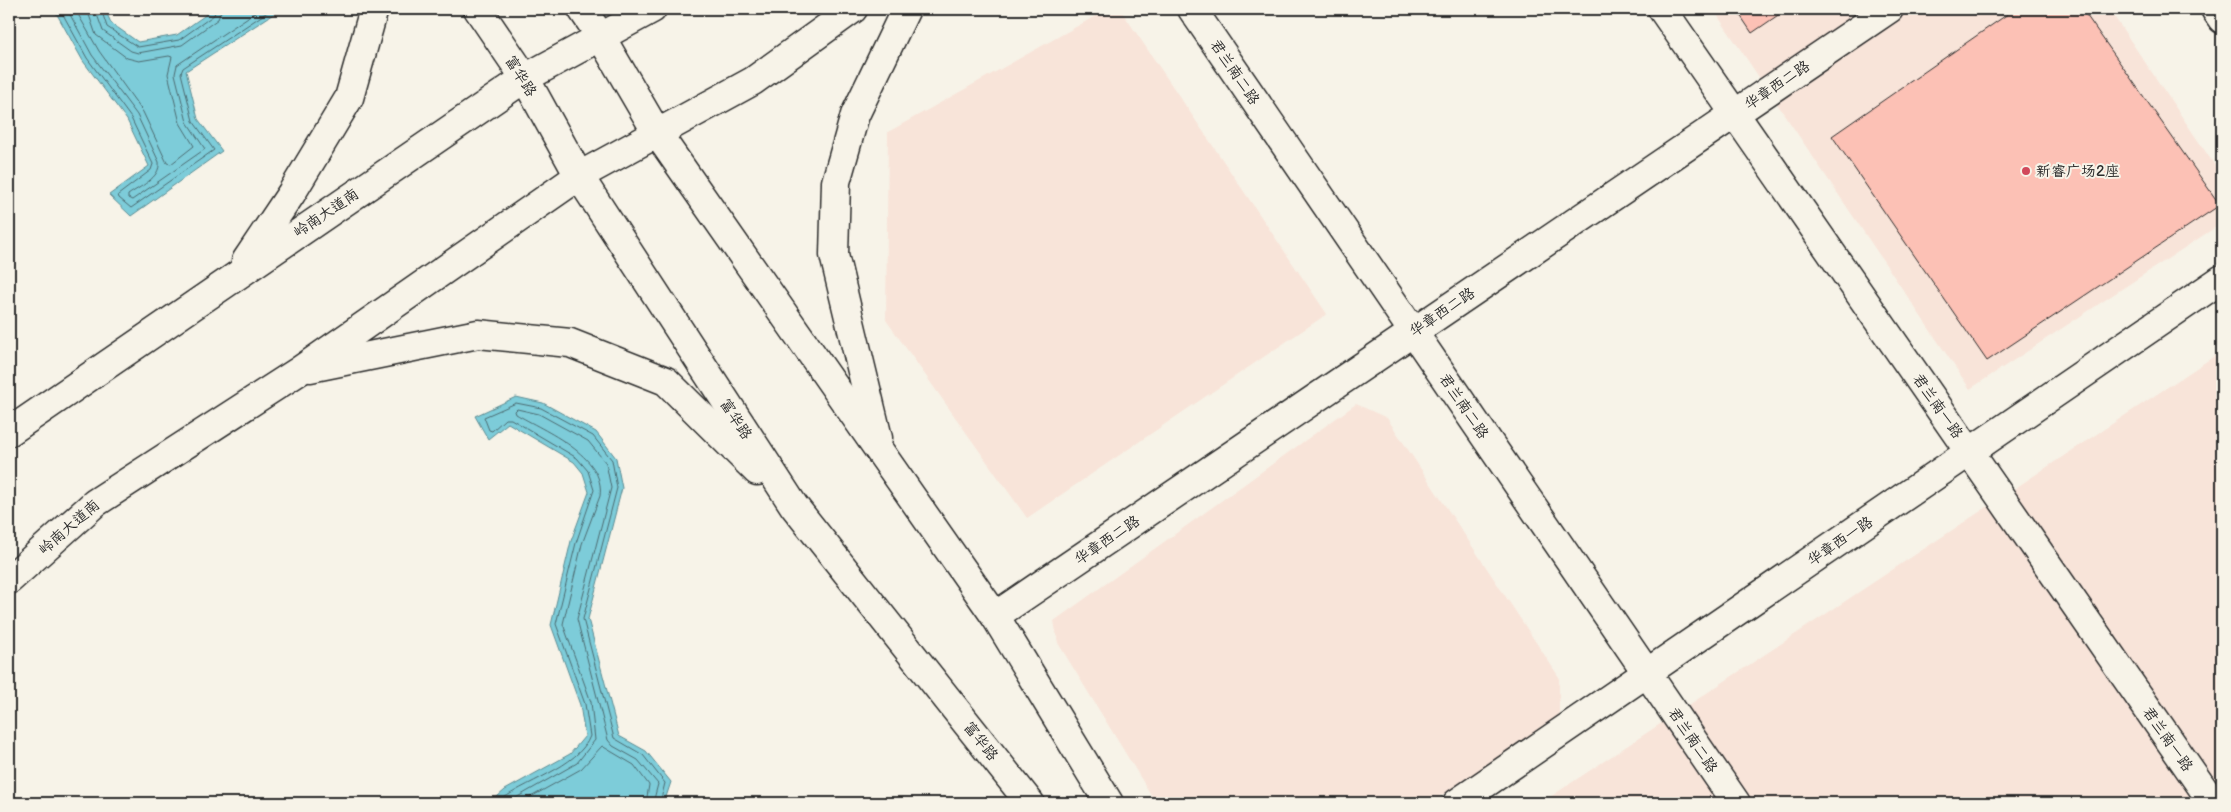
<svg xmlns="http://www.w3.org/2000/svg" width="2231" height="812" viewBox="0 0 2231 812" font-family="'Balsamiq Sans','LXGW WenKai TC',sans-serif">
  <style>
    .built { fill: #f8e4d9 }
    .water { fill: #7dccd9; stroke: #5c8c93 }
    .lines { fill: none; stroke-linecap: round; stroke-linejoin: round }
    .shore { stroke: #4c6b71; stroke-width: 1 }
    .building { fill: #fcc1b5; stroke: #2b2b2b }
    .street-casing { stroke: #2b2b2b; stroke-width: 31 }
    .secondary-casing { stroke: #2b2b2b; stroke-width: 31 }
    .street { stroke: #f7f3e8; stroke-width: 28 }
    .secondary { stroke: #f7f3e8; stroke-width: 28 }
    .poi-dot { fill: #d1495b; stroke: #f7f3e8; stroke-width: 2 }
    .labels { text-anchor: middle; stroke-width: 4; stroke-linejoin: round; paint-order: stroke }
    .street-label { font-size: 15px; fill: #2b2b2b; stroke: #f7f3e8 }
    .poi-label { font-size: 15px; fill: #2b2b2b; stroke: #f7f3e8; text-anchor: start }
  </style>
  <rect width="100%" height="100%" fill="#f7f3e8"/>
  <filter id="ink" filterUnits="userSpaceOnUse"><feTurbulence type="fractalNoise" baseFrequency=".02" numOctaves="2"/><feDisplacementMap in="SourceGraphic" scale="10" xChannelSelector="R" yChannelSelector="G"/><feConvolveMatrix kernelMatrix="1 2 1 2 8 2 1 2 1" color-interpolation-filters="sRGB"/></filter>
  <g filter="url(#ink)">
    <!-- built -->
    <g class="built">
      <polygon points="1108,9 1120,9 1327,314 1027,518 886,320 888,132"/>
      <polygon points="1713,9 2109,9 2222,176 2222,223 1970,389"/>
      <polygon points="2222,351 2222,803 1541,803"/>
      <polygon points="1356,404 1387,418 1559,677 1559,718 1430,803 1156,803 1058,643 1054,621"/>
    </g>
    <!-- water -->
    <g class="water">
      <polygon points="54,9 105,9 111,23 138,42 177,35 214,9 281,9 186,71 198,119 222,151 131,216 109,195 149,166 127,120 83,61"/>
      <polygon points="516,397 543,403 596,432 616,458 622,488 588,619 619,736 646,751 671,782 664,803 490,803 505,790 570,754 585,736 580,705 551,625 571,541 589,492 583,473 574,462 508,423 488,439 475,416"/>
    </g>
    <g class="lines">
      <!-- shore -->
      <g class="shore">
        <polyline points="60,9 87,58 131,118 153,164 151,170 118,195 119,198 131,208 214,150 193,121 181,73 183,68 272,9"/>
        <path d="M67,9L92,55L137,115L159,162C161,178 139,187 128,195V198L132,200L205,149L187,122L175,74L177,65L260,9"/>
        <polyline points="75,9 99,51 143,112 167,163 171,164 194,146 180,123 168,74 172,57 169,56 139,61 127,58 96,35 87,9"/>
        <polyline points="95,9 103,31 131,51 138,53 182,45 218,19 222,9"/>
        <polyline points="101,9 107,27 138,47 179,40 214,15 216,9"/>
        <path d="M497,803C522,782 579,767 590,736L585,704L556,624L576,543L594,490L588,471L577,458L511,419H505L492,431L489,430L484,417L516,403L541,408L593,436L612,460L617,488L583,619L614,738L643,755L665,783L660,803"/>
        <path d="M507,803L577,763L595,740L591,702L563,624L582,544L600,496C606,455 544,431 516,414L515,411L517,409L539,414L588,441L606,463L611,488L577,619L608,740L613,746L638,760L658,784L653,803"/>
        <polyline points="520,803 581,769 602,746 634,765 649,785 646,803"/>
      </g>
    </g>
    <!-- building -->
    <g class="building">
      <polygon points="1736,9 1787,9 1752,33"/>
      <polygon points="2015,9 2082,9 2220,205 1987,361 1832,136"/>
    </g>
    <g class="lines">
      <defs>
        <g id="street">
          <polyline points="1192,9 1736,803"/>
          <polyline points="1662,9 2213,803"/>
          <polyline points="995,616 1889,9"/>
          <polyline points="1457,803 2222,279"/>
        </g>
        <g id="secondary">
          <polyline points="478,9 525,78 579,176 794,506 1030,803"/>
          <polyline points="582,9 601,37 657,133 995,616 1109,803"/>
          <polyline points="2215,9 2222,19"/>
          <polyline points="246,261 291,194 349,98 374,9"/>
          <polyline points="310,368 478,334 570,343 666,381 757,471"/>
          <polyline points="9,432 525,78 652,9"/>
          <polyline points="878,438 834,255 836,182 855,115 906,9"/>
          <polyline points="9,580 95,503 299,371 579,176 753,81 853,9"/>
        </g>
      </defs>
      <!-- street casing -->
      <use href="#street" class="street-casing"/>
      <!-- secondary casing -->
      <use href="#secondary" class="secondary-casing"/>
      <!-- street -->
      <use href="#street" class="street"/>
      <!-- secondary -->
      <use href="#secondary" class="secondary"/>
    </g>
  </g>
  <!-- markers -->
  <circle class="poi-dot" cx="2026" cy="171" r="5"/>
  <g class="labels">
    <!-- street labels -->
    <g class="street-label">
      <text transform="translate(1235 72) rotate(56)" y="5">君兰南二路</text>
      <text transform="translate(521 76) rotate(58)" y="5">富华路</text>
      <text transform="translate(1777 85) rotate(-34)" y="5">华章西二路</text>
      <text transform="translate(326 213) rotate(-34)" y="5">岭南大道南</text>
      <text transform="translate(1442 312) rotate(-34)" y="5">华章西二路</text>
      <text transform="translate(1464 406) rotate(56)" y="5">君兰南二路</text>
      <text transform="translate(1938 406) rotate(55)" y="5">君兰南一路</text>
      <text transform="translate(736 419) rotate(57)" y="5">富华路</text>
      <text transform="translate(69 527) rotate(-41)" y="5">岭南大道南</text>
      <text transform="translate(1107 540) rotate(-34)" y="5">华章西二路</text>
      <text transform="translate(1840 541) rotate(-34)" y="5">华章西一路</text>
      <text transform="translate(2168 739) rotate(55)" y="5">君兰南一路</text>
      <text transform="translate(1693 740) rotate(56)" y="5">君兰南二路</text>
      <text transform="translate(981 741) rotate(51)" y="5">富华路</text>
    </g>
    <!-- poi labels -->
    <g class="poi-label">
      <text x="2036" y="176">新睿广场2座</text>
    </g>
  </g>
  <!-- margin -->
  <rect width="2231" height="812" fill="none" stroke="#f7f3e8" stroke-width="30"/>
  <rect x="15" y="15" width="2201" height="782" fill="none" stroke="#2b2b2b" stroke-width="2" filter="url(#ink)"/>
</svg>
